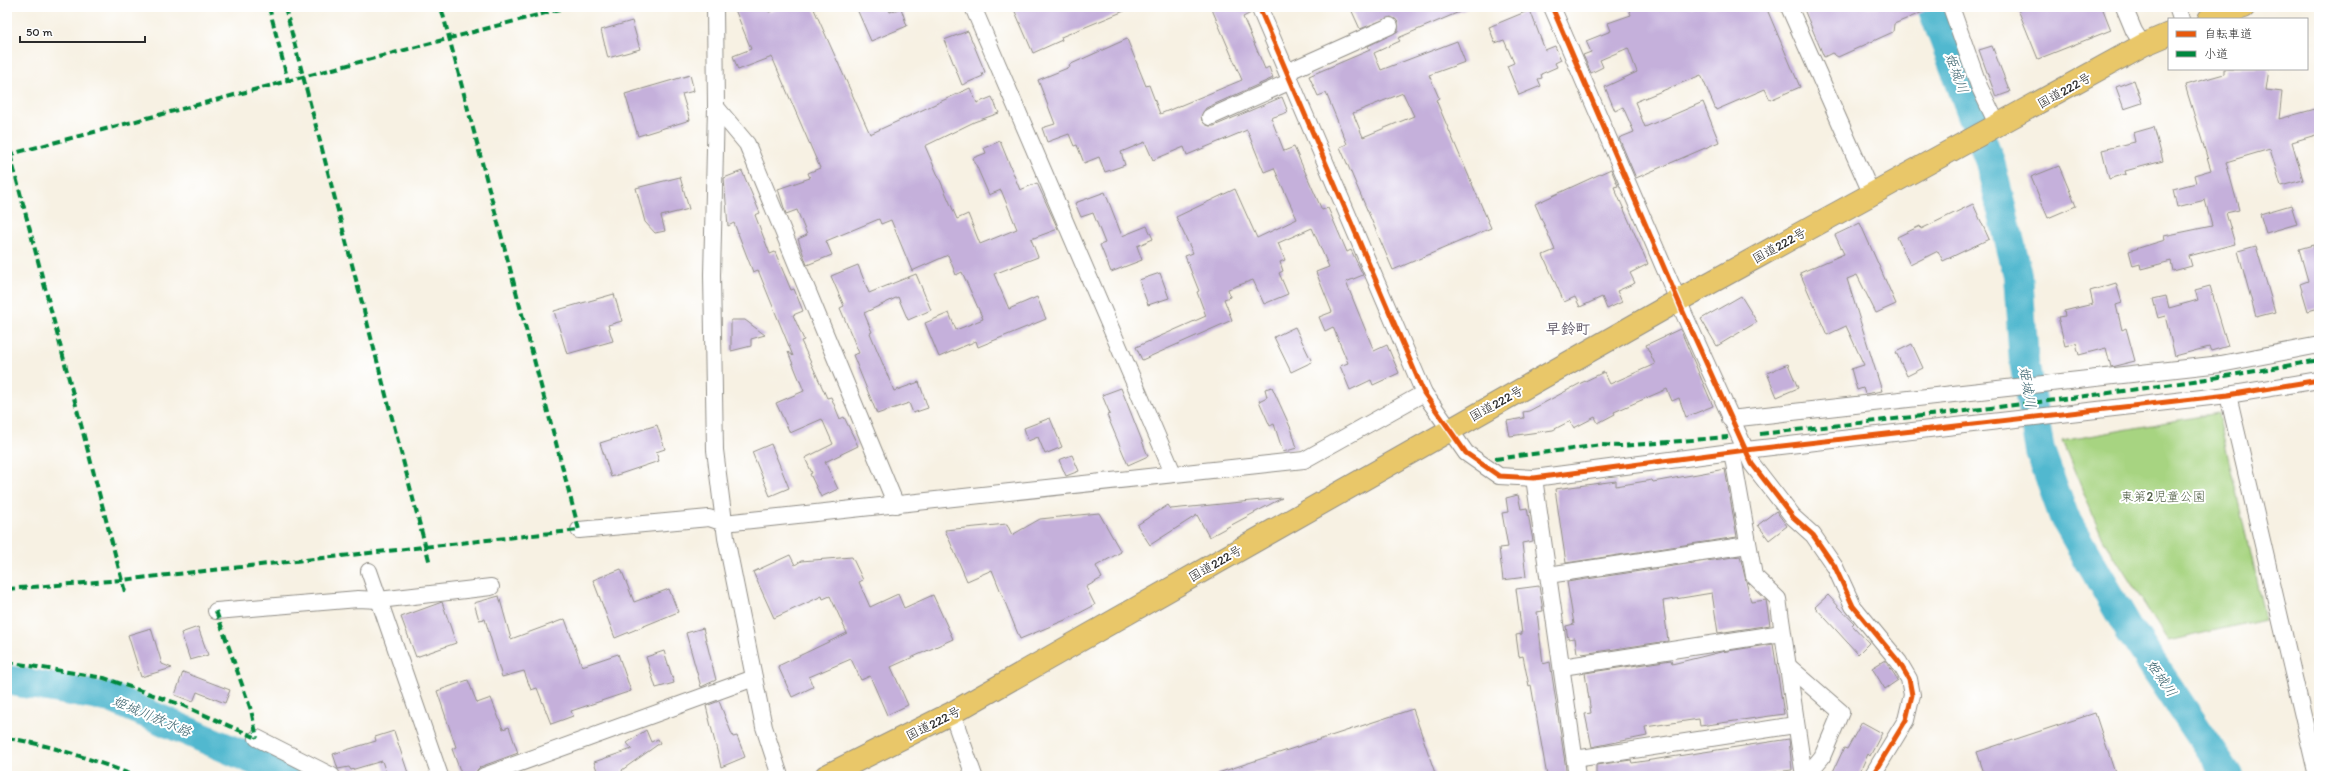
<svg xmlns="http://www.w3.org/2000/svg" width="2326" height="783" viewBox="0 0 2326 783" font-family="Itim,'Klee One',sans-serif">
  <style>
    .green { fill: #a7d481; stroke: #698056 }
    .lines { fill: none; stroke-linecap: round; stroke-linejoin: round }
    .river { stroke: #51b8cf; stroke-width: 30 }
    .building { fill: #c5b0db; fill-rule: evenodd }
    .minor-casing { stroke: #918e87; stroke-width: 18 }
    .highway-casing { stroke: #918e87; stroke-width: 24 }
    .minor { stroke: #fff; stroke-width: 16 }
    .highway { stroke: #e9c769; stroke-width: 22 }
    .quiet { stroke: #00873e; stroke-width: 4; stroke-dasharray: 8 4; stroke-linecap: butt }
    .cycleway-casing { stroke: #fff; stroke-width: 8 }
    .cycleway { stroke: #e8590c; stroke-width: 5 }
    .labels { text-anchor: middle; stroke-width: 4; stroke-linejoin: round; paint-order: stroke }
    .street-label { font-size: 13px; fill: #2b2b2b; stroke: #fff }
    .park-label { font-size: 13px; fill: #505e45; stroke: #fff }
    .water-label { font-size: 14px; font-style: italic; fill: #3a636d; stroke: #fff }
    .quarter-label { font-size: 15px; font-weight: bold; fill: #615a69; stroke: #fff }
  </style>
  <rect width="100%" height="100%" fill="#fff"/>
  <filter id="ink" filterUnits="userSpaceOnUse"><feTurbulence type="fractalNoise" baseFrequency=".025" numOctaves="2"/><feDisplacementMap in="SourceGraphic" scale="8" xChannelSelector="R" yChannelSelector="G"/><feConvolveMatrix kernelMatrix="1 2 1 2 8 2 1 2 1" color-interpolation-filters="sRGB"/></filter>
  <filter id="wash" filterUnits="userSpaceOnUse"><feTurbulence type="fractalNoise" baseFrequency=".012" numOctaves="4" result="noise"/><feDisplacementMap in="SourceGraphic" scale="16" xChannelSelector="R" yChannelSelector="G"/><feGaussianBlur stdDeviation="0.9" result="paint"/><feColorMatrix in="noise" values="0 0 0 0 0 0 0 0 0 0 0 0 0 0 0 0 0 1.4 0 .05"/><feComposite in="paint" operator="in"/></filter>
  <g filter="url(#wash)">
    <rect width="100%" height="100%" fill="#f7f1e3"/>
    <!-- green -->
    <polygon class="green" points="2218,413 2265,619 2168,641 2103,539 2062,441"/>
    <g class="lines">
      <!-- river -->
      <g class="river">
        <polyline points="1932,7 1990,162 2018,275 2024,362 2040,451 2064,517 2129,629 2228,776"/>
        <polyline points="7,680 111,698 291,776"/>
      </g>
    </g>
    <g id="blocks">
      <!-- building -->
      <g class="building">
        <polygon points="734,7 767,7 769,12 782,7 813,7 870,134 970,88 977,103 992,97 999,113 974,122 925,146 957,219 968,214 980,244 1017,229 1001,190 989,195 973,158 986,153 984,148 1000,141 1020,190 1037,183 1058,229 1031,239 1038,257 994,274 1009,309 1037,297 1046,319 978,347 976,341 939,357 925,323 949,313 956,330 983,319 962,272 956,275 948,255 912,271 891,220 881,224 879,219 826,241 832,255 807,265 798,239 807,235 797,210 786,214 778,189 810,178 808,173 820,168 772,57 738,70 733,56 751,49"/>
        <polygon points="856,7 888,7 890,12 901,8 907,26 871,41"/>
        <polygon points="1013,7 1134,7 1061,37 1062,40 1033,53"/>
        <polygon points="1211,7 1250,7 1251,13 1243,17 1265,69 1269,67 1273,78 1206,108 1201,116 1202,121 1209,126 1214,126 1282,97 1288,112 1271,118 1284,151 1294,147 1322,210 1328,208 1347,252 1351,250 1363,275 1346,282 1374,351 1387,345 1399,373 1373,385 1371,380 1350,390 1340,366 1348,363 1333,327 1325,331 1319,317 1332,312 1316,272 1329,267 1312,228 1278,243 1285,260 1280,262 1283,271 1279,273 1288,294 1264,304 1253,280 1228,289 1230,297 1224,299 1232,320 1142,360 1136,347 1206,316 1197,292 1199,291 1185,256 1193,253 1176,217 1235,189 1257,238 1297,219 1274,168 1264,172 1247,130 1187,155 1184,147 1153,160 1145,142 1121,152 1125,165 1105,172 1099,157 1084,163 1077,145 1074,146 1069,134 1047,142 1042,128 1055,124 1038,80 1070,67 1069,65 1127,39 1146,86 1149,85 1160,114 1196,99 1242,80"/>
        <path d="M1350,7H1471L1398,38L1400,41L1374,53L1381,70L1457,41L1465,62L1429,75L1439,98L1436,100L1491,228L1393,270L1340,147L1347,144L1326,93L1318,96L1309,76L1370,50L1368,46L1398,31V22L1391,17L1360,29ZM1403,93L1414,116L1363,137L1353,113Z"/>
        <polygon points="1628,7 1766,7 1800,87 1770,100 1765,89 1716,110 1701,75 1635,102 1645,127 1703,102 1719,142 1636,178 1619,138 1634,132 1623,107 1615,111 1605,87 1637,72 1628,48 1600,60 1603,67 1591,73 1583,55 1591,52 1586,41 1611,31 1608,23 1631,15"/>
        <polygon points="1803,7 1935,7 1894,24 1893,32 1838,57 1832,53 1824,57"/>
        <polygon points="2017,7 2102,7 2111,30 2038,59"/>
        <polygon points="1530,10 1545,50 1555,46 1561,60 1555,63 1557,67 1541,74 1542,78 1538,79 1541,86 1519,95 1507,66 1514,63 1504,40 1495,43 1489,27"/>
        <polygon points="632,21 640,49 608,58 601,30"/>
        <polygon points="968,31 985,72 982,73 983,76 962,85 944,40"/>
        <polygon points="1992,46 2010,92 1996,97 1979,50"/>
        <polygon points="2224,69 2269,69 2266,90 2282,92 2279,119 2319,108 2319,134 2292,142 2303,180 2281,186 2270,149 2226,162 2239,210 2226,213 2235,244 2189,256 2192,266 2173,271 2171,261 2141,269 2140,264 2133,266 2129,251 2165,240 2164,236 2212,226 2205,200 2177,207 2173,189 2196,183 2194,175 2211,170 2185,85 2224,74"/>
        <polygon points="690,75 694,91 682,94 690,120 638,136 625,94"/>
        <polygon points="2134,80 2142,103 2124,109 2116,87"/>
        <polygon points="2154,127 2163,161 2125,171 2126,174 2109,179 2102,150 2135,142 2133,133"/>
        <polygon points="2059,166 2076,206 2048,218 2031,177"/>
        <polygon points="1611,169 1618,186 1614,187 1648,264 1630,273 1635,283 1617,291 1622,302 1607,309 1602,297 1580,307 1575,297 1564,302 1543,255 1555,250 1535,204"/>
        <polygon points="742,171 760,213 755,215 770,254 775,252 791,290 794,289 803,311 793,315 804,340 801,341 827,398 831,397 840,419 844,417 858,446 825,462 838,489 821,497 810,474 812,473 805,458 833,444 822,419 790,433 776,403 804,391 788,352 793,356 758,270 753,272 734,223 728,226 724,178"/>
        <polygon points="680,177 689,209 661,216 665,231 655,233 645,222 636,188"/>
        <polygon points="1105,192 1122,236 1147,226 1153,239 1137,246 1142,260 1111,272 1100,245 1105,243 1093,213 1081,217 1075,203"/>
        <polygon points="1973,204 1989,239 1943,261 1938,251 1910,265 1897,237 1920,226 1921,229"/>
        <polygon points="2291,205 2297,224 2266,233 2260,214"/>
        <polygon points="1860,223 1896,304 1876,313 1857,275 1847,279 1882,391 1865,394 1863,388 1857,390 1851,369 1864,365 1846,326 1827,335 1800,273 1844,254 1835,235"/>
        <polygon points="2313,245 2319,265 2319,308 2308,311 2300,284 2308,281 2299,249"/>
        <polygon points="2256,246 2275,312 2256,317 2238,251"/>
        <polygon points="858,265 869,293 916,274 931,310 908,320 898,297 864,313 872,332 870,333 894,391 919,382 928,408 913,413 909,403 877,414 853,355 859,353 840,308 844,306 831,276"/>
        <polygon points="1160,273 1169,298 1148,305 1139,280"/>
        <polygon points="2116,283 2122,303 2116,305 2122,330 2126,328 2135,361 2111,367 2106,348 2079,355 2076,343 2065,346 2058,317 2065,316 2064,311 2093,304 2090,291"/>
        <polygon points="2210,286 2228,346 2211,351 2209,347 2175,356 2165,316 2158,318 2153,299 2166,296 2169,308 2198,300 2195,290"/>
        <polygon points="614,294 622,321 608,325 613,341 567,354 554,311"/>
        <polygon points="1741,296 1757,322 1717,346 1701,319"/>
        <polygon points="731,320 745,320 765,335 751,339 751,346 731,351"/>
        <polygon points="1295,327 1312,362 1291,372 1274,337"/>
        <polygon points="1680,329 1713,406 1686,417 1679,398 1672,401 1667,389 1614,412 1615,414 1598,423 1595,417 1574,428 1570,421 1553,430 1510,436 1507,421 1524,418 1523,412 1529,411 1579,384 1604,372 1610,384 1655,364 1646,345"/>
        <polygon points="1912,344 1923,368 1907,376 1896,352"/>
        <polygon points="1788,364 1798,388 1777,397 1767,373"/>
        <polygon points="1272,387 1292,431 1297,448 1283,452 1274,424 1270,426 1259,401 1267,397 1265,389"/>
        <polygon points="1121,388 1148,456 1128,465 1107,415 1110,414 1102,395"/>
        <polygon points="1050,418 1062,447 1045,454 1038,437 1028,441 1024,428"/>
        <polygon points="657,425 665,449 656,452 659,461 611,477 600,443"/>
        <polygon points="771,444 789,488 770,496 752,452"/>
        <polygon points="1072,455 1079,471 1066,476 1059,460"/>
        <polygon points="1725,469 1737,537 1566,563 1555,489 1616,481 1616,486 1652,480 1653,482"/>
        <polygon points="1518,495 1521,509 1527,508 1533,541 1522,543 1526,577 1503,580 1499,548 1508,547 1502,513 1508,512 1506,498"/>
        <polygon points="1282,498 1209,537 1197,515 1150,545 1137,525 1168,505 1171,509"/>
        <polygon points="1776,511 1787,526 1769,540 1758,525"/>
        <polygon points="1099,513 1121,552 1096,566 1102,578 1086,587 1095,605 1070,618 1020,639 992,570 967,581 945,530 1007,524 1012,535 1040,519"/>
        <polygon points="790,555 795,565 801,561 852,557 863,580 859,582 870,607 898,594 904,608 933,595 953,639 891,667 908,705 887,715 870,676 861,680 851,659 809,677 813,687 792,697 778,666 847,633 830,596 823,599 822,596 774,618 753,572"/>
        <polygon points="1740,556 1751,602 1766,600 1770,625 1718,633 1712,593 1663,601 1668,641 1582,654 1582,652 1577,653 1575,638 1568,639 1566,626 1574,624 1567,582"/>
        <polygon points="621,569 634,602 669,589 678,612 615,638 593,580"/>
        <polygon points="1539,586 1543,611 1537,612 1543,664 1550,662 1567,776 1547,776 1531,685 1529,686 1523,656 1519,657 1516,635 1522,634 1516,589"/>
        <polygon points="1828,595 1854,623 1852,625 1869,643 1858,654 1815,607"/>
        <polygon points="499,596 511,639 565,619 582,666 618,654 631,691 571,711 573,716 551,724 537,688 531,690 524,671 502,677 485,619 479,620 474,603"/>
        <polygon points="442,602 456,643 416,657 401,617"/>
        <polygon points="198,627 208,655 190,660 181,633"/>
        <polygon points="151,628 162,664 172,668 141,677 128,635"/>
        <polygon points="703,628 716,680 701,687 686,633"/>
        <polygon points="1773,644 1784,714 1700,726 1699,719 1645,727 1647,736 1592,747 1585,714 1591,713 1585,673 1671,660 1672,664 1721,652"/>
        <polygon points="664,651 674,683 656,688 646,657"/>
        <polygon points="1885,660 1898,680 1885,689 1872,668"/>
        <polygon points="183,672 230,690 225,703 197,692 193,702 175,695"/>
        <polygon points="468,680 477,703 491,698 503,729 509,727 518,753 480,767 477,770 475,776 462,776 452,749 456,747 437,691"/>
        <polygon points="719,701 733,737 737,736 745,757 721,767 706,706"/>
        <polygon points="1413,709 1436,776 1218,776 1218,773"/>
        <polygon points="2095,713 2116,776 1985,776 1977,752"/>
        <polygon points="1862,722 1882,733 1870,756 1868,754 1858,776 1831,776 1844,748 1847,749"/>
        <polygon points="646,730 651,742 658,739 660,743 622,770 624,776 599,776 594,762 632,749 627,743"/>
        <polygon points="394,731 409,776 387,776 382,761 351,770 349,767 338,769 333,754 376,741 375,737"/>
        <polygon points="1789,739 1792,770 1760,774 1760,776 1596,776 1596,765 1631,760 1632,763"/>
      </g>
    </g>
  </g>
  <g filter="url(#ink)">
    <use href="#blocks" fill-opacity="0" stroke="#918e87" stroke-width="1"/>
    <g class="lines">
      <defs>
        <g id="minor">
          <polyline points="715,7 716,107 712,275 715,450 726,538 764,727 780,776"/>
          <polyline points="973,7 1173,473"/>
          <polyline points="1259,7 1424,393 1466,453 1499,476 1534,478 1746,450 2228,395 2319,380"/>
          <polyline points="1552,7 1684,314 1752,464 1793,517 1813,535 1835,567 1853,606 1899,662 1909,679 1912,695 1906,720 1872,776"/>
          <polyline points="1789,7 1872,195"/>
          <polyline points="1951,7 1979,86 1998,126"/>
          <polyline points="2124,7 2134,31 2143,45"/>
          <polyline points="2177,7 2181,19"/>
          <polyline points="1287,72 1390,26"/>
          <polyline points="716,107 747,144 896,505"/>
          <polyline points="1210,117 1291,81"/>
          <polyline points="2228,395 2317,776"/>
          <polyline points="1730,419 2221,364 2319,345"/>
          <polyline points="1732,452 1754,576 1778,599 1804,776"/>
          <polyline points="1534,478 1577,776"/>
          <polyline points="579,530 709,518 724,523 1304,460 1424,393"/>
          <polyline points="369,571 440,776"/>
          <polyline points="1548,575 1748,545"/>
          <polyline points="216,611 358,599 379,600 491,587"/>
          <polyline points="1787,665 1841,712 1822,757 1806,776"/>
          <polyline points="1562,667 1782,633"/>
          <polyline points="952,713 974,776"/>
          <polyline points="257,738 332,776"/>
          <polyline points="1575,759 1795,725"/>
          <polyline points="484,776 754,678"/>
        </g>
        <g id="highway">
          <polyline points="2209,19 2244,7"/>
          <polyline points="826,776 952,713 1679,300 2143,45 2169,34"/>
        </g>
      </defs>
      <!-- minor casing -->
      <use href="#minor" class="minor-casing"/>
      <!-- highway casing -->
      <use href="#highway" class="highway-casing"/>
      <!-- minor -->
      <use href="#minor" class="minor"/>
      <!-- highway -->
      <use href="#highway" class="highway"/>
      <!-- quiet -->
      <g class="quiet">
        <polyline points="269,7 288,81"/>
        <polyline points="285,7 430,564"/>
        <polyline points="7,143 125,592"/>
        <polyline points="7,155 568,7"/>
        <path d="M1760,434C1947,413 2134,394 2319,360"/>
        <polyline points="1495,459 1602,445 1621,446 1728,437"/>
        <polyline points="7,589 122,580 579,530 441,7"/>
        <polyline points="216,611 251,710 257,738"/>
        <polyline points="7,662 104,678 182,705 257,738"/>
        <path d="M7,738C51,745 94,760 135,776"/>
      </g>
      <defs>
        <g id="cycleway">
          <polyline points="1259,7 1424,393 1466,453 1499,476 1534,478 1746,450 2228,395 2319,380"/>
          <polyline points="1552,7 1684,314 1752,464 1793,517 1813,535 1835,567 1853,606 1899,662 1909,679 1912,695 1906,720 1872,776"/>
        </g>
      </defs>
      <!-- cycleway casing -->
      <use href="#cycleway" class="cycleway-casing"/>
      <!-- cycleway -->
      <use href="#cycleway" class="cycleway"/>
    </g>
  </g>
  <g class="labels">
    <!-- street labels -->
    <g class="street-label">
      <text transform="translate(2064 90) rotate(-29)" y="5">国道222号</text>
      <text transform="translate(1779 245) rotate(-29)" y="5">国道222号</text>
      <text transform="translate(1496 403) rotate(-29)" y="5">国道222号</text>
      <text transform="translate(1215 563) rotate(-30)" y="5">国道222号</text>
      <text transform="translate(933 723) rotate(-27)" y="5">国道222号</text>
    </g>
    <!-- park labels -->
    <g class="park-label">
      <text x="2163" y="501">東第2児童公園</text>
    </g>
    <!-- water labels -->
    <g class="water-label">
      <text transform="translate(1957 73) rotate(70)" y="5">姫城川</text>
      <text transform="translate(2028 387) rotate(80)" y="5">姫城川</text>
      <text transform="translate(2162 678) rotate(56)" y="5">姫城川</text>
      <text transform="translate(152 716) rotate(23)" y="5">姫城川放水路</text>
    </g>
    <!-- quarter labels -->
    <g class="quarter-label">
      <text x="1568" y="334">早鈴町</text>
    </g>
  </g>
  <!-- margin -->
  <rect width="2326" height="783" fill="none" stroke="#fff" stroke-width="24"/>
  <!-- legend -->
  <rect x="2168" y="18" width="140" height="52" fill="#ffffff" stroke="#aaaaaa"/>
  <rect x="2176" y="31" width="20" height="6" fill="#e8590c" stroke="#aaaaaa"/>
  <text x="2204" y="38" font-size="12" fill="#2b2b2b">自転車道</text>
  <rect x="2176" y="51" width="20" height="6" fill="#00873e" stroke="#aaaaaa"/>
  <text x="2204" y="58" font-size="12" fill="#2b2b2b">小道</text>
  <!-- scale -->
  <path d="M20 36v6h125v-6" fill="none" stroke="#2b2b2b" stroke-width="2"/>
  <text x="26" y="36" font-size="12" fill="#2b2b2b" stroke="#ffffff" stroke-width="3" paint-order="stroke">50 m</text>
</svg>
